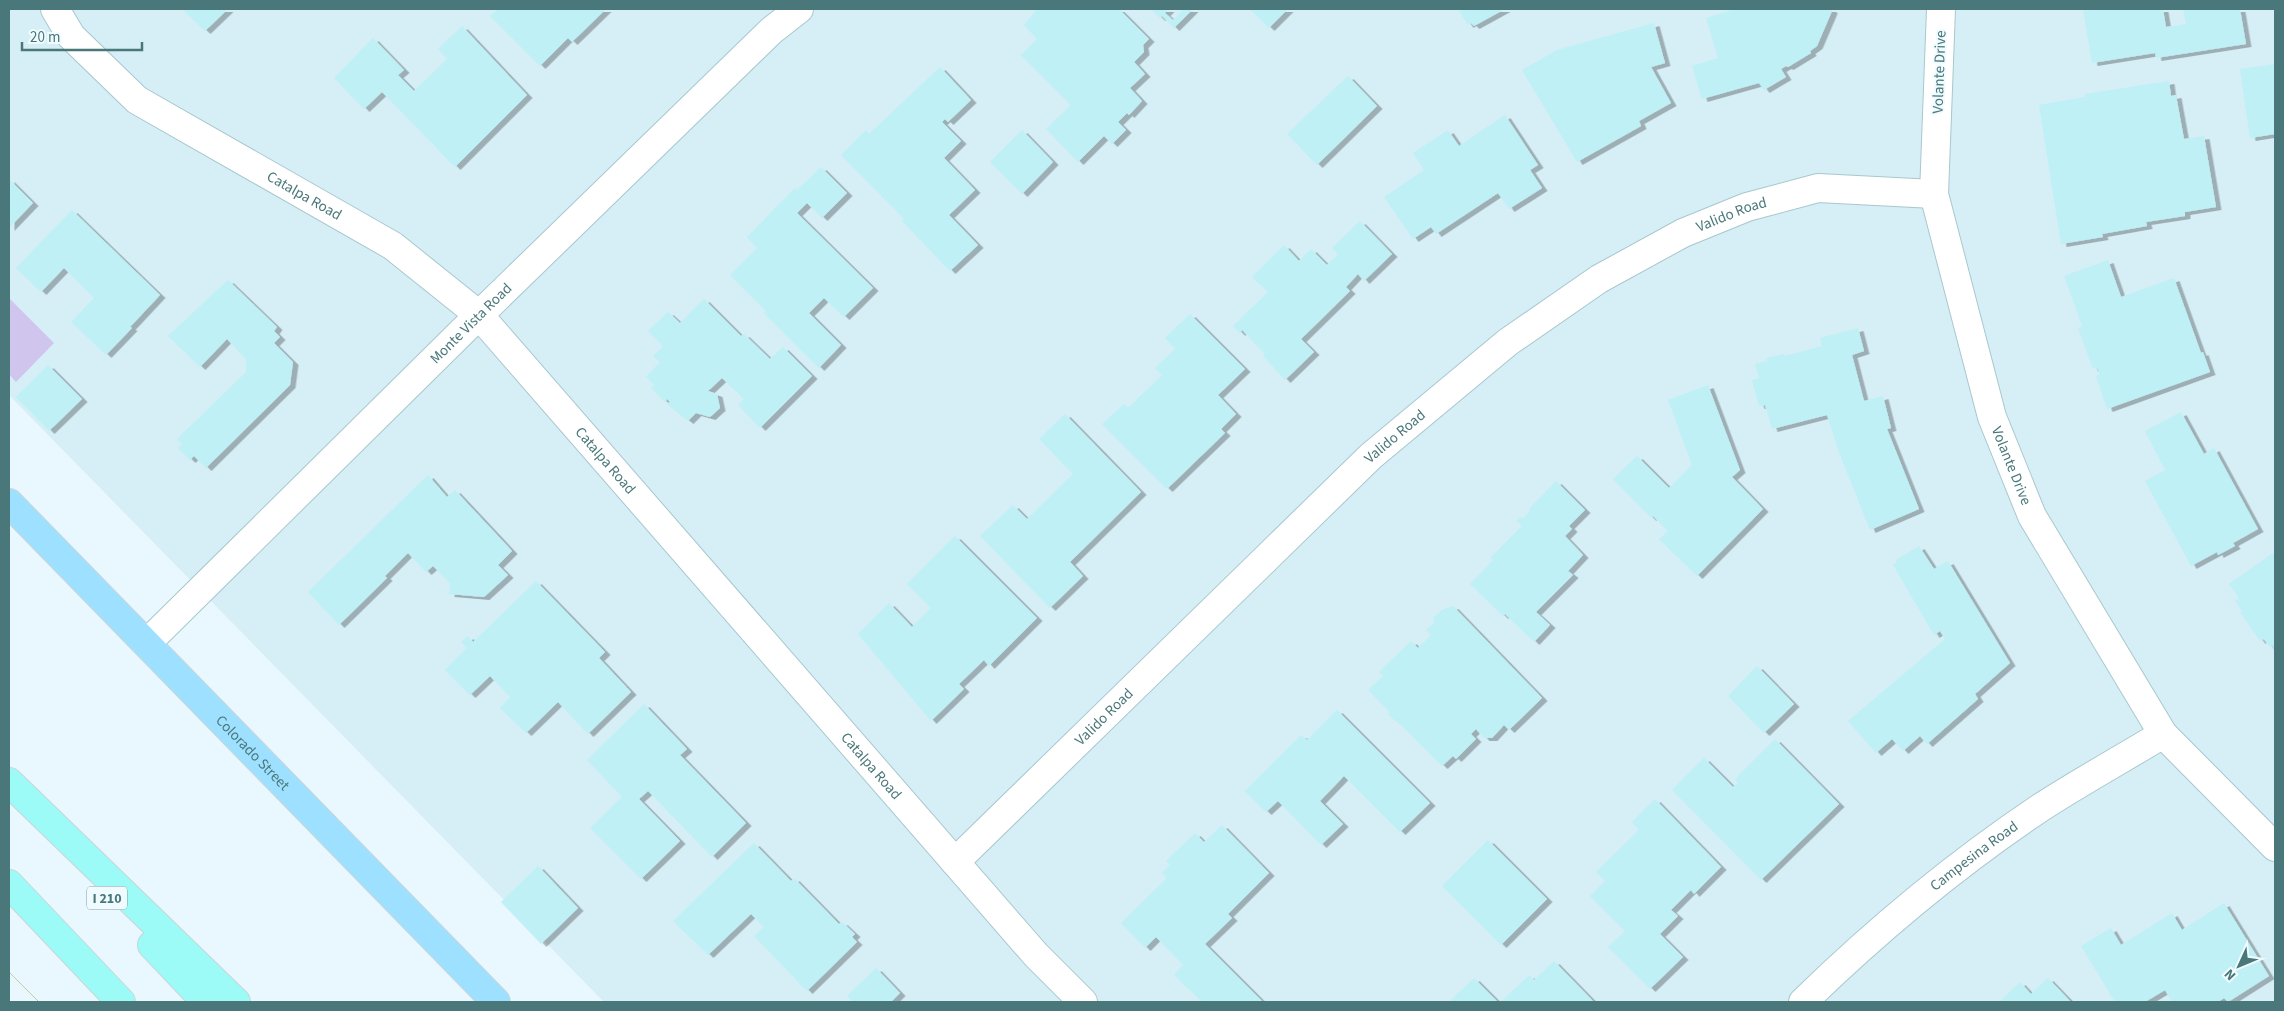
<svg xmlns="http://www.w3.org/2000/svg" width="2284" height="1011" viewBox="0 0 2284 1011" font-family="'Source Sans 3',sans-serif">
  <style>
    .residential { fill: #d6eef6 }
    .green { fill: #d0c5ed }
    .building { fill: #bef0f5; filter: url(#shadow) }
    .lines { fill: none; stroke-linecap: round; stroke-linejoin: round }
    .street-casing { stroke: #a8c8cd; stroke-width: 30 }
    .primary-casing { stroke: #c9d6d7; stroke-width: 30 }
    .highway-casing { stroke: #c9d6d7; stroke-width: 30 }
    .street { stroke: #fff; stroke-width: 28 }
    .primary { stroke: #9ee0ff; stroke-width: 28 }
    .highway { stroke: #9cfbf6; stroke-width: 28 }
    .tram { stroke: #c1caa5; stroke-width: 1 }
    .labels { text-anchor: middle; stroke-width: 4; stroke-linejoin: round; paint-order: stroke }
    .shield { fill: #f0fbff; stroke: #7c9fa2; stroke-width: 1 }
    .shield-label { font-size: 14px; font-weight: bold; fill: #4a787a }
    .street-label { font-size: 15px; fill: #4a787a; stroke: #f0fbff }
  </style>
  <defs>
    <filter id="shadow"><feDropShadow dx="5.5" dy="3" stdDeviation="0" flood-color="#0004"/></filter>
  </defs>
  <rect width="100%" height="100%" fill="#e9f7fe"/>
  <!-- residential -->
  <polygon class="residential" points="9,9 2275,9 2275,1002 604,1002 9,395"/>
  <!-- green -->
  <polygon class="green" points="9,298 54,343 16,382 9,374"/>
  <!-- building -->
  <g class="building">
    <polygon points="182,9 228,9 205,31"/>
    <polygon points="498,9 606,9 572,42 568,38 540,66 490,16"/>
    <polygon points="1037,9 1119,9 1149,39 1143,45 1144,52 1134,62 1145,74 1130,88 1142,101 1129,115 1127,113 1118,122 1126,130 1112,144 1104,136 1078,162 1046,129 1071,105 1021,55 1037,39 1024,25"/>
    <polygon points="1151,9 1169,9 1165,13 1173,20 1184,9 1193,9 1174,28 1162,16 1160,18"/>
    <polygon points="1250,9 1288,9 1269,28"/>
    <polygon points="1458,9 1505,9 1474,26 1471,23 1468,25"/>
    <polygon points="1735,9 1831,9 1832,11 1817,46 1810,51 1811,53 1788,67 1786,66 1781,69 1786,77 1764,90 1759,83 1702,99 1692,66 1718,58 1706,18"/>
    <polygon points="2083,9 2163,9 2166,27 2186,24 2183,9 2240,9 2246,44 2156,58 2155,53 2092,63"/>
    <polygon points="1654,23 1665,63 1651,67 1671,103 1639,121 1641,126 1577,162 1522,70 1557,50"/>
    <polygon points="462,26 527,95 455,167 382,92 364,109 334,78 373,38 404,70 398,75 414,91 447,59 438,49"/>
    <polygon points="2275,64 2275,134 2250,138 2240,69"/>
    <polygon points="940,67 971,100 948,122 945,119 942,122 961,141 944,158 975,190 949,215 978,245 950,271 902,221 904,219 841,155 866,130 869,134"/>
    <polygon points="1348,76 1377,106 1317,165 1287,134"/>
    <polygon points="2169,81 2171,96 2176,95 2184,139 2204,136 2216,207 2185,212 2185,216 2146,222 2147,226 2102,234 2103,237 2061,244 2039,105 2085,97 2085,94"/>
    <polygon points="1505,115 1538,165 1530,170 1542,188 1509,209 1498,193 1436,234 1431,227 1413,239 1384,197 1424,170 1413,153 1448,130 1459,146"/>
    <polygon points="1022,130 1053,162 1022,194 990,162"/>
    <polygon points="821,167 847,193 822,218 807,203 797,213 873,288 844,317 824,298 809,313 841,345 819,368 764,313 766,311 730,275 757,248 747,237 795,188 797,190"/>
    <polygon points="9,179 33,203 9,228"/>
    <polygon points="72,210 160,295 130,327 132,328 106,355 71,322 94,298 64,268 41,292 16,268"/>
    <polygon points="1360,221 1392,254 1364,281 1358,274 1346,287 1350,291 1301,339 1314,352 1285,380 1263,356 1265,354 1242,330 1240,333 1233,326 1268,292 1252,277 1284,245 1299,261 1311,249 1327,265 1338,254 1332,248"/>
    <polygon points="2108,260 2121,297 2174,278 2201,353 2203,352 2210,372 2107,409 2096,376 2100,374 2097,367 2093,369 2078,328 2082,326 2064,276"/>
    <polygon points="228,280 277,327 274,331 280,337 274,343 293,362 290,385 206,468 194,456 190,460 178,448 182,444 177,439 246,372 246,359 227,339 200,367 168,336"/>
    <polygon points="704,299 741,336 744,334 770,359 783,347 812,376 760,428 738,405 744,399 722,378 708,391 717,394 720,408 710,417 696,413 688,421 667,404 670,402 667,399 665,402 651,388 654,385 646,377 660,362 653,356 663,346 648,331 668,312 680,323"/>
    <polygon points="1190,314 1245,369 1218,395 1236,414 1221,429 1225,433 1167,489 1102,424 1124,404 1128,408 1162,375 1155,368 1175,349 1165,338"/>
    <polygon points="1858,328 1864,351 1852,355 1864,401 1883,396 1891,428 1887,429 1919,509 1870,530 1840,455 1827,415 1772,429 1765,405 1759,406 1752,380 1759,378 1755,364 1767,361 1766,358 1784,354 1785,356 1822,346 1820,338"/>
    <polygon points="48,365 82,399 49,431 16,397"/>
    <polygon points="1708,385 1740,470 1732,477 1763,509 1697,576 1659,539 1668,531 1653,516 1651,518 1613,479 1637,456 1669,488 1692,465 1668,400"/>
    <polygon points="2181,412 2204,454 2214,448 2258,529 2233,543 2235,546 2218,555 2217,552 2191,566 2145,481 2165,470 2145,431"/>
    <polygon points="1065,414 1141,492 1070,562 1083,576 1050,608 980,536 1013,505 1027,519 1073,474 1039,439"/>
    <polygon points="428,475 447,497 455,490 512,551 498,565 508,575 484,597 449,594 450,583 433,566 426,572 408,553 385,576 387,578 339,625 308,592"/>
    <polygon points="1556,481 1585,510 1569,526 1572,529 1565,536 1583,555 1568,571 1573,575 1536,612 1550,625 1534,642 1505,614 1503,616 1470,584 1493,560 1490,558 1522,526 1517,521 1521,517 1523,518 1530,511 1529,509"/>
    <polygon points="955,536 1037,618 989,666 984,660 959,684 964,689 931,721 858,634 889,603 912,627 931,608 907,584"/>
    <polygon points="1919,546 1934,569 1948,561 2010,663 1975,694 1978,699 1927,744 1920,736 1903,751 1892,739 1876,753 1848,721 1945,639 1940,631 1934,635 1893,565 1897,562 1896,560"/>
    <polygon points="2273,553 2275,557 2275,650 2272,645 2269,647 2264,639 2260,641 2240,612 2242,611 2235,601 2239,598 2229,584"/>
    <polygon points="536,581 605,652 599,658 631,692 588,734 558,702 526,733 500,708 510,697 490,676 470,695 445,670 467,648 461,642 468,636 473,642"/>
    <polygon points="1453,606 1542,698 1509,730 1504,725 1492,738 1484,738 1476,729 1471,734 1476,739 1456,759 1453,756 1442,766 1396,720 1395,721 1388,714 1390,712 1368,690 1383,676 1379,672 1411,641 1418,648 1431,635 1426,630 1434,623 1433,618 1442,610"/>
    <polygon points="1757,666 1794,704 1764,733 1728,696"/>
    <polygon points="644,704 687,749 680,755 746,823 712,857 648,791 639,799 680,841 641,879 590,828 622,797 587,760"/>
    <polygon points="1337,710 1430,803 1400,832 1344,776 1320,801 1343,824 1321,845 1278,801 1266,812 1245,791 1301,735 1307,740"/>
    <polygon points="1775,739 1839,804 1761,880 1672,790 1704,758 1733,787 1738,783 1735,779"/>
    <polygon points="1655,799 1721,867 1694,894 1691,890 1671,910 1678,916 1660,934 1683,957 1650,989 1608,947 1625,931 1590,896 1605,881 1596,872 1639,830 1632,822"/>
    <polygon points="1222,825 1269,873 1228,914 1232,918 1205,944 1263,1002 1202,1002 1174,975 1183,965 1156,937 1145,948 1121,923 1167,878 1162,873 1170,865 1166,861 1195,833 1204,842"/>
    <polygon points="1488,840 1547,899 1501,945 1442,886"/>
    <polygon points="754,843 791,881 794,878 839,924 842,922 855,934 852,937 857,942 807,991 754,936 764,927 751,914 708,955 673,921"/>
    <polygon points="538,866 578,908 541,944 501,902"/>
    <polygon points="2224,903 2269,976 2228,1002 2224,998 2218,1002 2172,1002 2165,990 2145,1002 2115,1002 2081,946 2111,928 2121,945 2172,913 2182,930"/>
    <polygon points="1554,961 1594,1002 1501,1002 1529,975 1534,980"/>
    <polygon points="876,968 900,993 891,1002 853,1002 847,996"/>
    <polygon points="1474,978 1498,1002 1449,1002"/>
    <polygon points="2048,978 2071,1002 1999,1002 2020,982 2031,994"/>
  </g>
  <g class="lines">
    <defs>
      <g id="street">
        <path id="s1" d="M55,9L71,36L137,100L393,246L479,315L1036,955L1083,1002"/>
        <path id="s2" d="M1941,9L1934,194L1992,417L2032,516L2163,734L2275,847"/>
        <path id="s3" d="M147,643L479,315L771,31L799,9"/>
        <path id="s4" d="M955,862L1371,456L1508,342L1599,279L1683,233L1747,207L1818,188L1934,194"/>
        <path id="s5" d="M1803,1002C1876,931 1955,865 2040,808C2080,782 2122,759 2163,734"/>
      </g>
      <g id="primary">
        <path id="s6" d="M9,503L496,1002"/>
      </g>
      <g id="highway">
        <polyline points="9,782 236,1002"/>
        <polyline points="9,884 121,1002"/>
        <polyline points="152,945 206,1002"/>
      </g>
    </defs>
    <!-- street casing -->
    <use href="#street" class="street-casing"/>
    <!-- primary casing -->
    <use href="#primary" class="primary-casing"/>
    <!-- highway casing -->
    <use href="#highway" class="highway-casing"/>
    <!-- street -->
    <use href="#street" class="street"/>
    <!-- primary -->
    <use href="#primary" class="primary"/>
    <!-- highway -->
    <use href="#highway" class="highway"/>
    <!-- tram -->
    <polyline class="tram" points="9,972 39,1002"/>
  </g>
  <g class="labels">
    <!-- shield labels -->
    <rect class="shield" x="87" y="886.5" width="40" height="23" rx="4"/>
    <g class="shield-label">
      <text x="107" y="903">I 210</text>
    </g>
    <!-- street labels -->
    <g class="street-label">
      <text transform="translate(1939 72) rotate(-88)" y="5">Volante Drive</text>
      <text dy="5" stroke="none"><textPath href="#s1" startOffset="316">Catalpa Road</textPath></text>
      <text dy="5" stroke="none"><textPath href="#s4" startOffset="1018">Valido Road</textPath></text>
      <text dy="5" stroke="none"><textPath href="#s3" startOffset="455">Monte Vista Road</textPath></text>
      <text dy="5" stroke="none"><textPath href="#s4" startOffset="612">Valido Road</textPath></text>
      <text dy="5" stroke="none"><textPath href="#s1" startOffset="721">Catalpa Road</textPath></text>
      <text dy="5" stroke="none"><textPath href="#s2" startOffset="468">Volante Drive</textPath></text>
      <text dy="5" stroke="none"><textPath href="#s4" startOffset="208">Valido Road</textPath></text>
      <text dy="5" stroke="none"><textPath href="#s6" startOffset="349">Colorado Street</textPath></text>
      <text dy="5" stroke="none"><textPath href="#s1" startOffset="1126">Catalpa Road</textPath></text>
      <text dy="5" stroke="none"><textPath href="#s5" startOffset="225">Campesina Road</textPath></text>
    </g>
  </g>
  <!-- border -->
  <rect width="2284" height="1011" fill="none" stroke="#4a787a" stroke-width="20"/>
  <!-- north arrow -->
  <g transform="translate(2239 966) rotate(226)" stroke="#f0fbff" stroke-width="4" paint-order="stroke">
  <path d="M0-4L9 19L0 12L-9 19Z" fill="#4a787a"/>
  <text y="-8" font-size="14" font-weight="bold" text-anchor="middle" fill="#4a787a">N</text>
  </g>
  <!-- scale -->
  <path d="M22 42v8h120v-8" fill="none" stroke="#4a787a" stroke-width="2.5"/>
  <text x="30" y="42" font-size="15" fill="#4a787a" stroke="#f0fbff" stroke-width="4" paint-order="stroke">20 m</text>
</svg>
